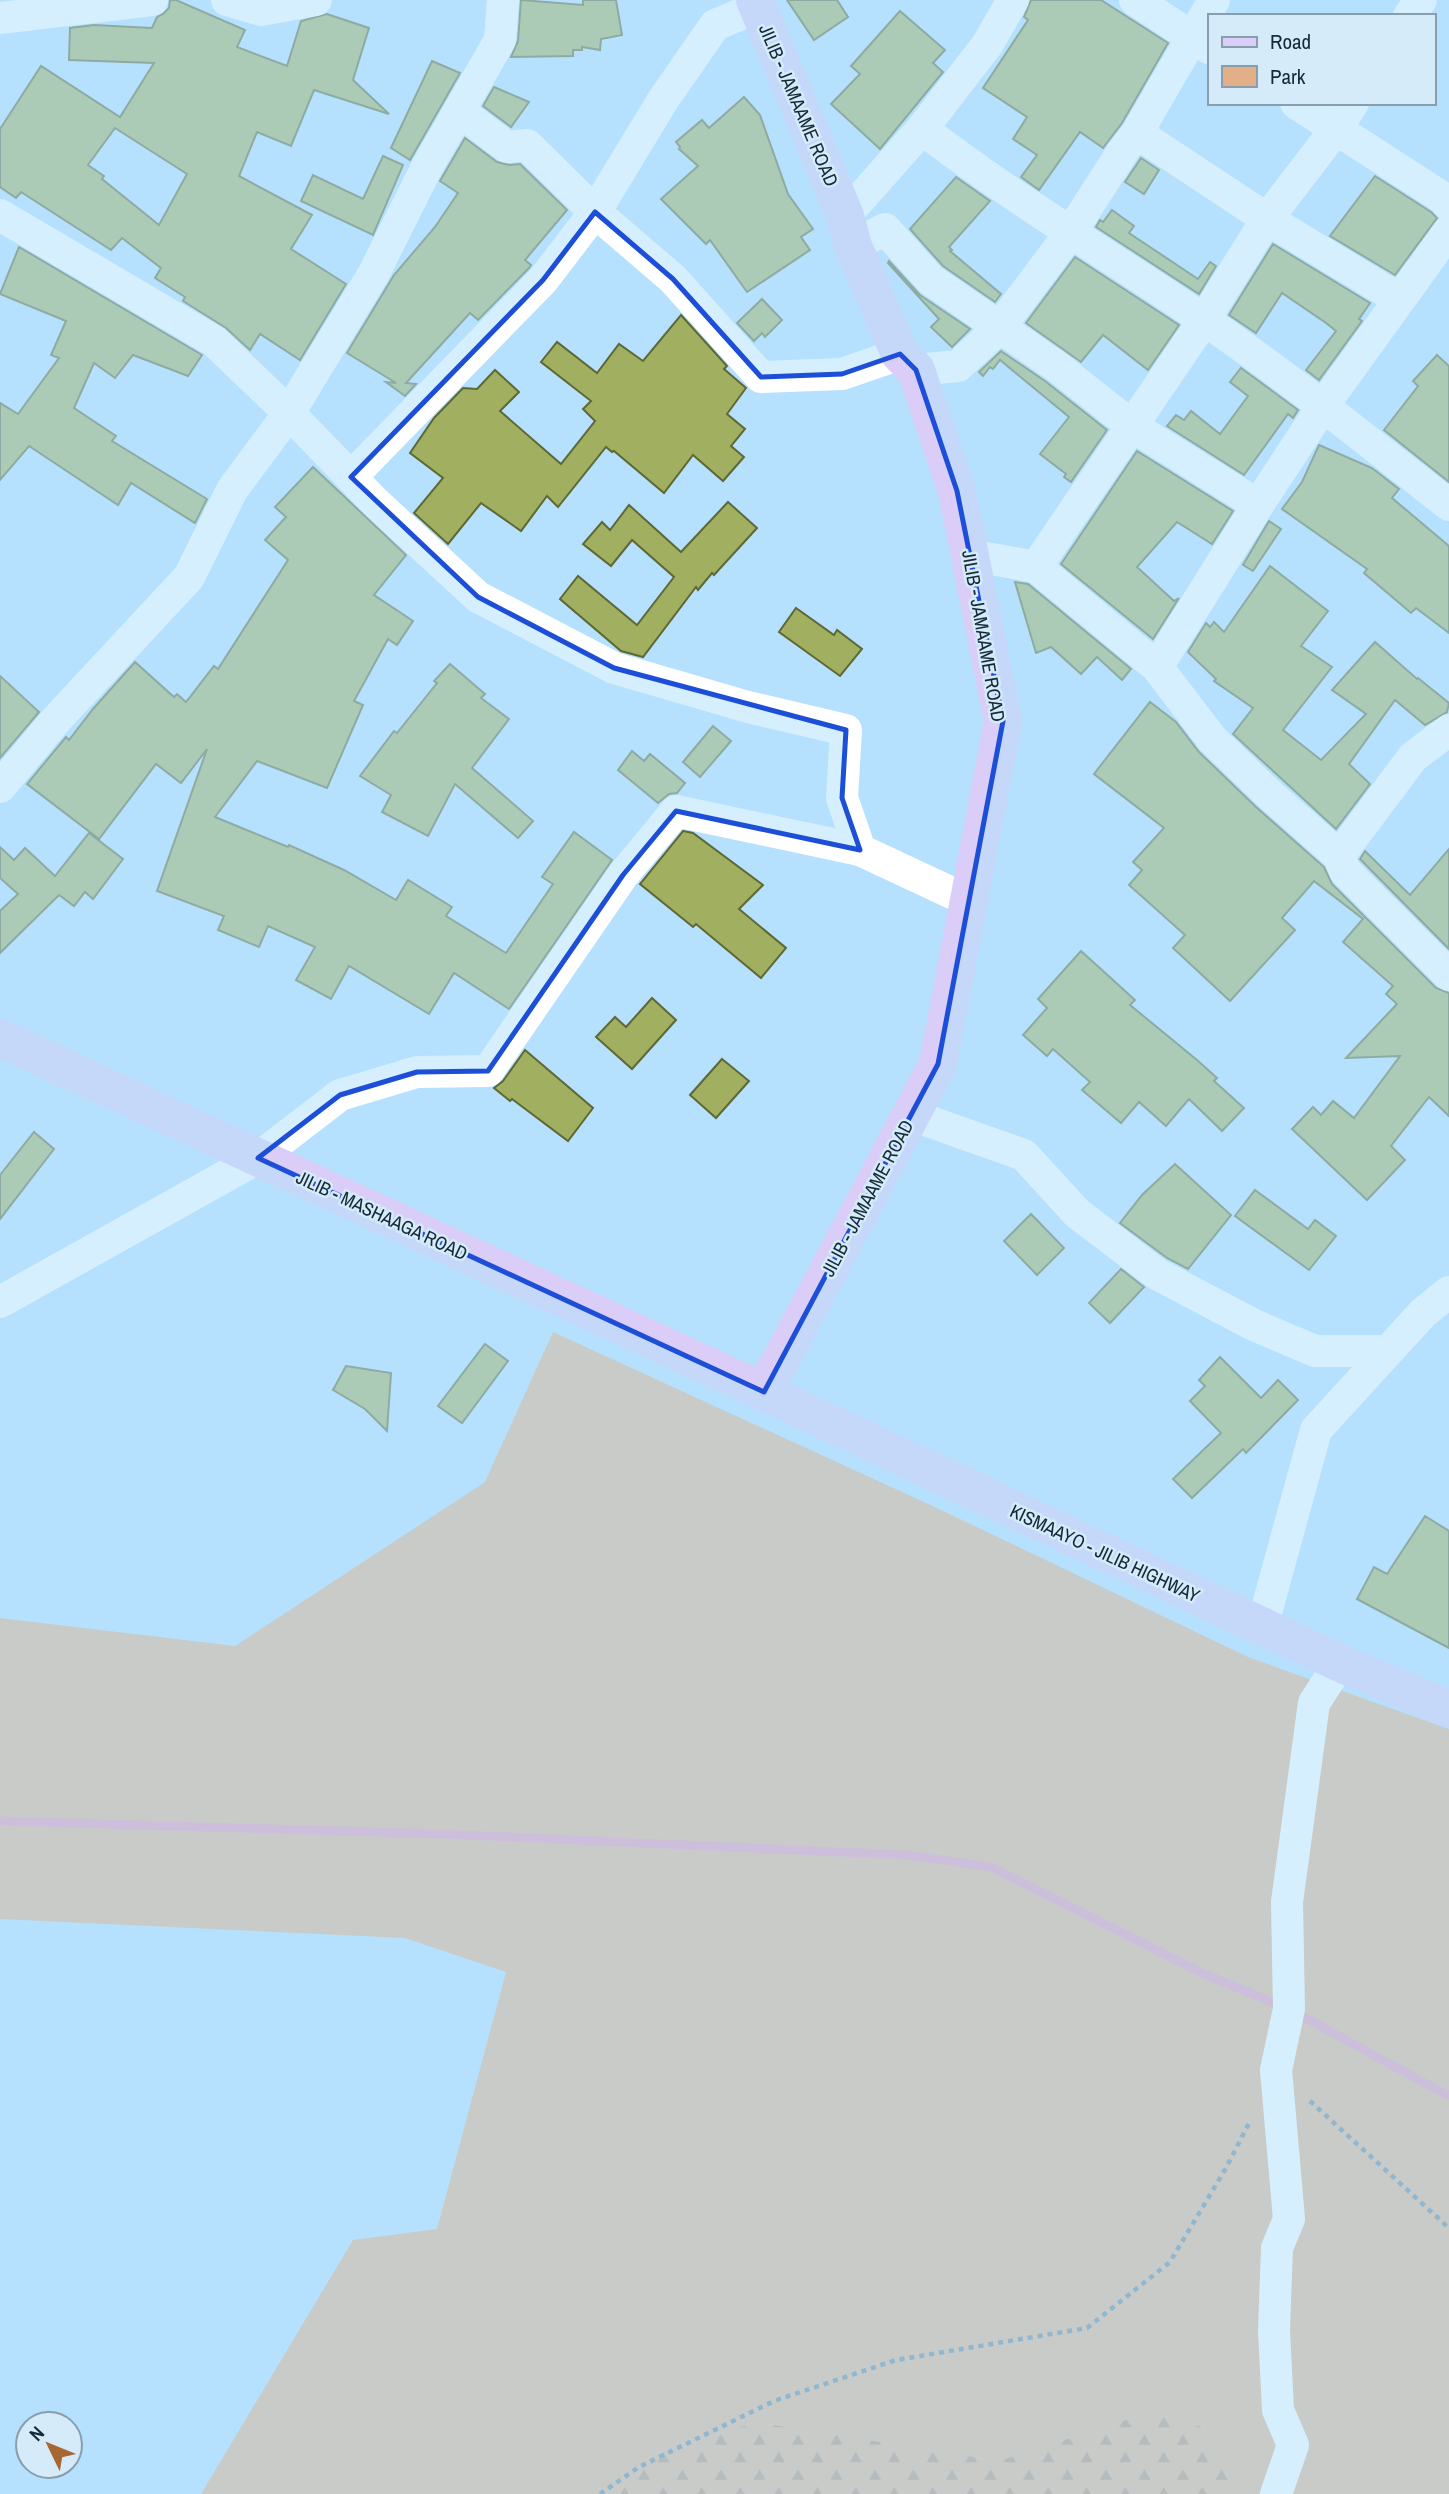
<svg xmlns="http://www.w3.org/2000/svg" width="1449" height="2494" viewBox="0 0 1449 2494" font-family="'Archivo Narrow',sans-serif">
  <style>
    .green { fill: #e2af89 }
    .forest { fill: url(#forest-firs) }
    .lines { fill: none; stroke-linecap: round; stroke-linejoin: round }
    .stream { stroke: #e896b2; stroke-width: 9 }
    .building { fill: #a1af60; stroke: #5f6834; stroke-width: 2; fill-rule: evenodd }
    .path { stroke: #638398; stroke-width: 4.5; stroke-dasharray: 5 5; stroke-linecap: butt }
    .minor { stroke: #fff; stroke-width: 32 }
    .major { stroke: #dacdf7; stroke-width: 38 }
    .marked { fill: none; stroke: #1d4ed8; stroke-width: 5; stroke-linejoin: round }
    .labels { text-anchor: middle; stroke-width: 5; stroke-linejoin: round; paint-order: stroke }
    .street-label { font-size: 19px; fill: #152a38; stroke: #d5ebf9 }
  </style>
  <defs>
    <pattern id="forest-firs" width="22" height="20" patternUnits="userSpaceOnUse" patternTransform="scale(1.75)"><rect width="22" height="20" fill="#e2af89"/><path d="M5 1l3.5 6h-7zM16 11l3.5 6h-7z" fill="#b68f71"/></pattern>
  </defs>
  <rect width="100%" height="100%" fill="#b5e1fe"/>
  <!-- green -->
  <polygon class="green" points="553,1332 937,1508 1248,1657 1449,1729 1449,2494 1237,2494 1202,2427 1151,2412 999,2461 756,2422 652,2455 606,2494 201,2494 353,2240 437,2229 506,1972 405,1938 0,1919 0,1618 235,1646 485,1482"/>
  <!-- forest -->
  <polygon class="forest" points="1151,2412 1202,2427 1237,2494 606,2494 652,2455 756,2422 999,2461"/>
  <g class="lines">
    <!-- stream -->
    <polyline class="stream" points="0,1821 444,1834 908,1855 991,1867 1204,1974 1289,2009 1449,2096"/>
  </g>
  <!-- building -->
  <g class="building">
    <path d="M170,0H176L245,30L237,47L287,66L301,21L327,14L369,28L353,80L389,114L314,90L291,146L257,132L239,176L312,215L291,249L346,284L300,360L260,334L250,350L226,328L183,301L185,297L155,278L161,268L122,238L111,250L21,192L16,198L0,187V129L41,66L120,117L154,63L69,60L70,28L94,25L152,28L157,17L163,14L169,8ZM115,128L187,174L159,225L102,179L104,176L88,165Z"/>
    <polygon points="521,0 583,5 583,0 616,0 622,35 601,39 600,50 582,47 582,50 573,50 573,56 511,57 518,41"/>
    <polygon points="787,0 837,0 848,17 814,40"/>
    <polygon points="1031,0 1101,0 1168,43 1122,123 1103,148 1080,132 1039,190 1021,177 1037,155 1013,139 1027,117 983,88 1028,20 1024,17"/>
    <polygon points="900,11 945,50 933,63 943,72 880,149 831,104 860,74 851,66"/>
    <polygon points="432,61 460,73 410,160 391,148"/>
    <polygon points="494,87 529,102 511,127 483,106"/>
    <polygon points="744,97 760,115 788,194 813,229 801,237 810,250 747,292 710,240 706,244 661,199 698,166 679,149 680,147 676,142 702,120 709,128"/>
    <polygon points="465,138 497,162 509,165 520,164 567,210 525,260 531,265 529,268 478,320 470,313 406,383 416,384 405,396 386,382 396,383 347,353 394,275 435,227 458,193 440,181"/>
    <polygon points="383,156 403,165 373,235 301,201 313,175 363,199"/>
    <polygon points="1141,158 1159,170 1144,194 1125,182"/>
    <polygon points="1375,176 1431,212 1437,218 1395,275 1330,236"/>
    <polygon points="956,177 990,201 949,247 952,250 950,251 1001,294 995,302 943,266 910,229"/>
    <polygon points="1112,210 1134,226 1129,233 1198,279 1210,262 1216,266 1199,294 1096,227 1100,220 1103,222"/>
    <polygon points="1273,244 1370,303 1359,319 1362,321 1319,380 1306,370 1336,331 1326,323 1282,293 1256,333 1229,315"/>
    <polygon points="19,247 202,355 188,376 133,355 115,378 94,363 74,408 116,436 112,441 207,499 195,523 131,483 118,505 29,446 0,480 0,403 18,414 59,358 51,355 66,321 0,294"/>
    <polygon points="1075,257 1179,325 1148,370 1103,335 1081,362 1026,323"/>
    <polygon points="889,261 920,295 970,329 952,347 931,327 939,319 888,263"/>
    <polygon points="762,299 782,320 765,337 762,333 754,341 737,323"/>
    <polygon points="681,315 727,366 724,369 746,388 727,414 745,429 731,446 744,457 723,481 693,455 664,493 614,451 612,452 606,447 558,507 547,496 521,531 481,503 448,544 414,513 443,478 410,453 434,418 463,388 477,389 495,370 519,392 500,411 561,464 595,421 583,409 591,401 541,362 557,342 597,373 619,344 643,361"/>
    <polygon points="1001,351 1045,381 1107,430 1071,482 1064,477 1066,474 1040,454 1069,417 1000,360 993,369 990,367 983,376 979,372"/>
    <polygon points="1437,355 1449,366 1449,482 1384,430 1418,386 1413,381"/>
    <polygon points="1241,368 1298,410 1293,418 1288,414 1244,475 1167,426 1176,415 1184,420 1191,411 1220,434 1248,396 1230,382"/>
    <polygon points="1319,445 1372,468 1399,489 1392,498 1449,546 1449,633 1416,608 1411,613 1364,573 1367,569 1282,509 1302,482"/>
    <polygon points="1137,451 1233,511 1212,544 1177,522 1137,567 1174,601 1179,598 1153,639 1061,564"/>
    <polygon points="313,467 406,555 374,595 413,621 397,645 388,639 354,701 363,705 327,788 257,761 215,817 288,847 289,845 344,870 396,900 408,880 452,907 446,916 506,953 553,884 542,877 574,832 612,860 509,1009 454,973 429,1014 349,966 331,999 296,980 315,947 268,926 259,947 218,930 224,916 157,891 207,749 181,783 156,764 99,839 27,784 66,737 69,740 93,709 135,662 174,697 177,694 186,702 214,666 218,669 288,560 265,540 286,517 275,507"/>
    <polygon points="728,502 757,528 714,575 712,573 698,590 696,587 643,657 621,651 560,599 578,576 637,625 674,577 632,540 611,566 583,544 602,522 610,530 629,505 681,552"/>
    <polygon points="1269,521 1281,529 1253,571 1243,565"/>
    <polygon points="1270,566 1328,611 1301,646 1332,667 1283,730 1321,760 1366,714 1332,690 1375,642 1417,679 1418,678 1449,703 1447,712 1425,725 1395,700 1349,764 1370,784 1336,829 1233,734 1253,708 1214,681 1216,679 1188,652 1206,623 1210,627 1214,622 1224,632"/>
    <polygon points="1015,582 1028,584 1131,669 1122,680 1097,657 1081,674 1051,647 1036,653"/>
    <polygon points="796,608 834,635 837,630 862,649 840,676 779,632"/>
    <polygon points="450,664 485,694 481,698 509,719 472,768 533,821 518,838 455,784 428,836 382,812 391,795 360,776 394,731 397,733 437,683 434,681"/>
    <polygon points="0,676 39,712 0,758"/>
    <polygon points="1150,702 1176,722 1199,752 1256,807 1324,867 1332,884 1436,988 1449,993 1449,1116 1429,1097 1391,1146 1405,1160 1367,1200 1292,1129 1313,1107 1321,1115 1333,1101 1354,1118 1400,1056 1346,1058 1397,1004 1386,994 1393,986 1343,942 1363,919 1314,881 1282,918 1295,930 1230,1001 1173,948 1185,935 1129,885 1142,870 1133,862 1164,828 1094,774"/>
    <polygon points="713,726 731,741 700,777 683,762"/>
    <polygon points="632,751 644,761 650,754 685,783 677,793 669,794 658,803 618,770"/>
    <polygon points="683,831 693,833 763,885 739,909 786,948 761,978 696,924 693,927 640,884"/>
    <polygon points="89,833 123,859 93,899 85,892 74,906 59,895 0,953 0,911 18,894 0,878 0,847 14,860 25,848 55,876"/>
    <polygon points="1449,849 1449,949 1360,859 1365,851 1410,895"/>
    <polygon points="1081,951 1135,1000 1130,1005 1197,1060 1217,1078 1214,1081 1244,1108 1222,1131 1189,1099 1166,1126 1139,1102 1121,1123 1082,1090 1090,1082 1053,1049 1047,1056 1023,1035 1047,1008 1038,999"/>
    <polygon points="652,998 676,1020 632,1069 596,1037 615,1017 626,1027"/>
    <polygon points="525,1050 593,1108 568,1141 512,1099 510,1101 494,1088 503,1081"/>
    <polygon points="722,1059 749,1081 716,1118 690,1095"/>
    <polygon points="34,1132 54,1149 0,1219 0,1175"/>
    <polygon points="1175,1164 1231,1215 1188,1269 1167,1258 1120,1223 1142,1195"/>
    <polygon points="1255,1190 1308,1229 1315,1220 1336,1236 1309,1270 1235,1216"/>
    <polygon points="1031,1214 1064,1248 1037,1275 1004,1241"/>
    <polygon points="1121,1269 1144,1287 1110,1323 1089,1303"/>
    <polygon points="485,1344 508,1361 462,1423 438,1406"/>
    <polygon points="1220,1357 1261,1398 1278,1380 1298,1400 1246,1453 1243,1449 1192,1498 1173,1479 1221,1433 1190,1401 1205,1386 1199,1380"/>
    <polygon points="346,1366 391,1373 387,1431 365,1409 333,1390"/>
    <polygon points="1425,1516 1449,1531 1449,1648 1357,1599 1374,1567 1387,1574"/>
  </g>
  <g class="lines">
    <!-- path -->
    <g class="path">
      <polyline points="1310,2101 1449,2228"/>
      <polyline points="600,2494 639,2467 774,2401 896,2360 1087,2328 1170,2262 1226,2168 1250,2121"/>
    </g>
    <!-- minor -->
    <g class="minor">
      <polyline points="227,0 261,10 316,0"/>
      <polyline points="1135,0 1209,48"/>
      <polyline points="1409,16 1421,0"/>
      <polyline points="0,18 152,0"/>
      <polyline points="1296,103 1443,198 1449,205"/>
      <polyline points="459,111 507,147 527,145 595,212 673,279 761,377 842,374 900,354"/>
      <path d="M922,129C1012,198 1110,256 1203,319C1288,377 1368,441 1449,505"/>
      <polyline points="1137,133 1267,219 1399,299"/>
      <polyline points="0,215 214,341 289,413 376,503 478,597 614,668 748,707 846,730 842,798 860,850 969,901"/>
      <polyline points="845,216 922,129 987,45 1013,0"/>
      <polyline points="853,246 885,229 931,280 1056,366 1132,426 1258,505"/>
      <polyline points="916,370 958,366 999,328 1071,232 1123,151 1137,133 1214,0"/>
      <polyline points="351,477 543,280 595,212 663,100 715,25 758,7"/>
      <polyline points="970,555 1036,567 1157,667 1212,739 1269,794 1339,856 1345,871 1449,975"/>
      <polyline points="1036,567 1204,320 1267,219 1336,129 1353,103"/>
      <polyline points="1157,667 1258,505 1323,406 1449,231"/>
      <polyline points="0,787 55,721 189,577 232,490 289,413 374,273 427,167 500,40 503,0"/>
      <polyline points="1339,856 1413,757 1449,730"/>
      <polyline points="911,1115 1024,1155 1077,1213 1157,1274 1254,1325 1315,1351 1387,1351"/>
      <polyline points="0,1302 258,1158 340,1095 417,1072 488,1071 623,875 676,811 860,850"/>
      <polyline points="1262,1627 1316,1430 1423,1313 1449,1292"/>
      <polyline points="1276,2494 1293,2445 1278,2410 1274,2330 1277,2248 1289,2219 1276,2070 1289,2009 1287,1902 1314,1703 1340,1663"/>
    </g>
    <!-- major -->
    <g class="major">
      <polyline points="755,0 845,216 853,246 900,354 916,370 957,491 1003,721 938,1064 764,1392"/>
      <polyline points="0,1038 764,1392 1340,1663 1449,1709"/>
    </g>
  </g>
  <!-- marked area -->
  <path d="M0 0H1449V2494H0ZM595,212L673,279L761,377L842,374L900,354L916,370L957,491L1003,721L938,1064L764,1392L258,1158L340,1095L417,1072L488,1071L623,875L676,811L860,850L842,798L846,730L614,668L478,597L351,477L543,280Z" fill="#b5e1fe" fill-opacity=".55" fill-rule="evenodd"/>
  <path class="marked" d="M595,212L673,279L761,377L842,374L900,354L916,370L957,491L1003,721L938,1064L764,1392L258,1158L340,1095L417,1072L488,1071L623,875L676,811L860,850L842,798L846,730L614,668L478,597L351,477L543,280Z"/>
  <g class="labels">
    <!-- street labels -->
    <g class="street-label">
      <text transform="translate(799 105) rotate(67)" y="7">JILIB - JAMAAME ROAD</text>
      <text transform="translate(984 636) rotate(80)" y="7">JILIB - JAMAAME ROAD</text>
      <text transform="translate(867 1198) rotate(-62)" y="7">JILIB - JAMAAME ROAD</text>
      <text transform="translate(382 1215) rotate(25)" y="7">JILIB - MASHAAGA ROAD</text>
      <text transform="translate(1105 1553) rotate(25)" y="7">KISMAAYO - JILIB HIGHWAY</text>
    </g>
  </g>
  <!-- legend -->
  <rect x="1208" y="14" width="228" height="91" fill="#d5ebf9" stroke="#889eac" stroke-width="2"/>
  <rect x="1222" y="37" width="35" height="10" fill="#dacdf7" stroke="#889eac" stroke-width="2"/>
  <text x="1270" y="49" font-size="21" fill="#152a38">Road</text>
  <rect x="1222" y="66" width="35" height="21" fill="#e2af89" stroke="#889eac" stroke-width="2"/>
  <text x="1270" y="84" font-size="21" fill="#152a38">Park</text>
  <!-- north arrow -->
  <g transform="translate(49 2445) rotate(313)"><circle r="33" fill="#d5ebf9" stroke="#889eac" stroke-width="2"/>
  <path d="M0-5L12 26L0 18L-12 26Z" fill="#a86732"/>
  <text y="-10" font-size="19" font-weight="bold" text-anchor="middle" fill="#152a38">N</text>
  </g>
</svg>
